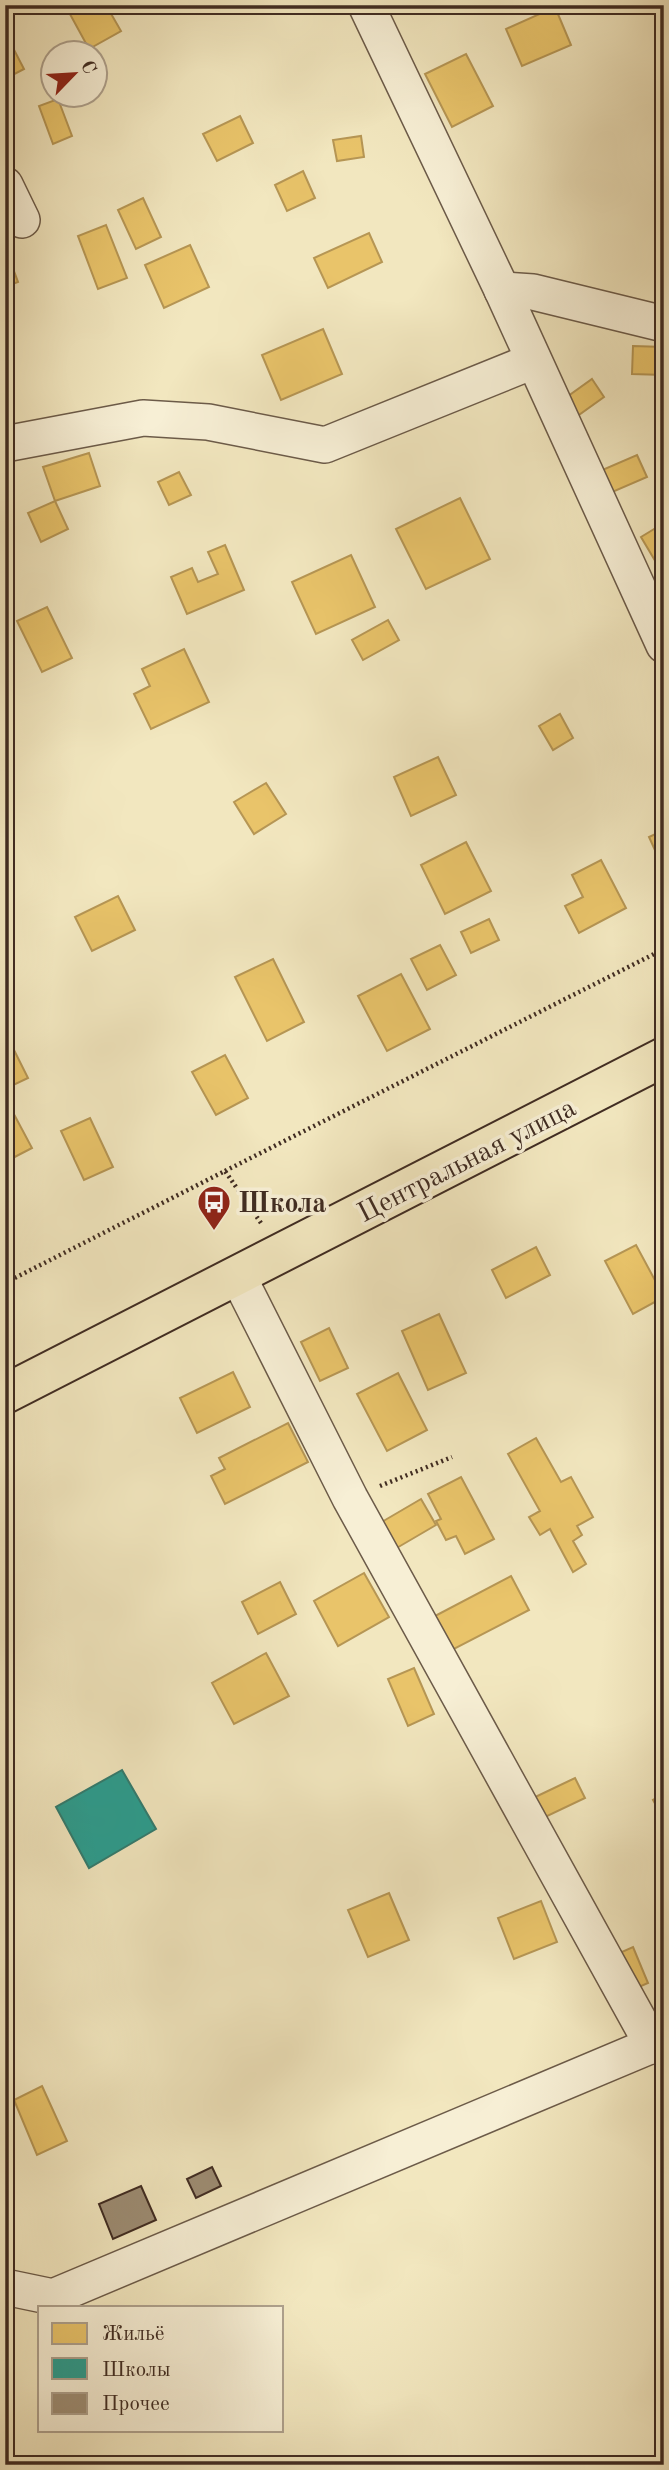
<svg xmlns="http://www.w3.org/2000/svg" width="669" height="2470" viewBox="0 0 669 2470" font-family="'Old Standard TT',serif">
  <style>
    .homes { fill: #e9c46a; stroke: #b69654; stroke-width: 2 }
    .schools { fill: #2a9d8f; stroke: #317b6e; stroke-width: 2 }
    .building { fill: #9d8d74; stroke: #402c22; stroke-width: 2 }
    .lines { fill: none; stroke-linecap: round; stroke-linejoin: round }
    .minor-casing { stroke: #6c5b49; stroke-width: 38 }
    .major-casing { stroke: #402c22; stroke-width: 42 }
    .path { stroke: #402c22; stroke-width: 4.5; stroke-dasharray: 2 3.5; stroke-linecap: butt }
    .minor { stroke: #f7efd5; stroke-width: 35 }
    .major { stroke: #f2e7bf; stroke-width: 38 }
    .labels { text-anchor: middle; stroke-width: 7; stroke-linejoin: round; paint-order: stroke }
    .street-label { font-size: 28px; fill: #402c22; stroke: #f7efd5 }
    .poi-label { font-size: 28px; font-weight: bold; fill: #402c22; stroke: #f7efd5; text-anchor: start }
  </style>
  <rect width="100%" height="100%" fill="#f2e7bf"/>
  <filter id="stains"><feTurbulence type="fractalNoise" baseFrequency=".00286" numOctaves="4"/><feColorMatrix values="0 0 0 0 .2 0 0 0 0 .09 0 0 0 0 .02 0 0 0 .5 -.17"/></filter>
  <radialGradient id="worn" r=".72"><stop offset=".6" stop-color="#630" stop-opacity="0"/><stop offset="1" stop-color="#630" stop-opacity=".3"/></radialGradient>
  <!-- homes -->
  <g class="homes">
    <polygon points="65,5 106,5 121,31 89,49"/>
    <polygon points="555,7 571,45 522,66 506,29"/>
    <polygon points="10,42 24,69 7,78 5,44"/>
    <polygon points="466,54 493,106 452,127 425,74"/>
    <polygon points="58,99 72,136 53,144 39,106"/>
    <polygon points="240,116 253,143 217,161 203,134"/>
    <polygon points="361,136 364,157 337,161 333,140"/>
    <polygon points="303,171 315,198 287,211 275,185"/>
    <polygon points="143,198 161,237 136,249 118,210"/>
    <polygon points="106,225 127,278 98,289 78,236"/>
    <polygon points="369,233 382,262 328,288 314,258"/>
    <polygon points="190,245 209,287 164,308 145,265"/>
    <polygon points="5,247 18,282 5,287"/>
    <polygon points="323,329 342,374 281,400 262,355"/>
    <polygon points="633,346 664,347 664,375 632,374"/>
    <polygon points="592,379 604,397 576,417 564,399"/>
    <polygon points="89,453 100,486 55,501 43,467"/>
    <polygon points="637,455 647,477 610,493 600,471"/>
    <polygon points="179,472 191,495 169,505 158,482"/>
    <polygon points="460,498 490,559 426,589 396,529"/>
    <polygon points="55,501 68,529 41,542 28,513"/>
    <polygon points="664,523 664,561 657,564 641,537"/>
    <polygon points="225,545 244,590 187,614 171,577 192,568 198,582 218,574 208,552"/>
    <polygon points="351,555 375,607 316,634 292,582"/>
    <polygon points="47,607 72,658 42,672 17,621"/>
    <polygon points="388,620 399,640 363,660 352,640"/>
    <polygon points="184,649 209,702 151,729 134,694 150,686 142,669"/>
    <polygon points="560,714 573,738 553,750 539,726"/>
    <polygon points="438,757 456,795 411,816 394,777"/>
    <polygon points="266,783 286,814 254,834 234,802"/>
    <polygon points="664,830 664,870 649,837"/>
    <polygon points="466,842 491,891 445,914 421,865"/>
    <polygon points="601,860 626,908 579,933 565,906 583,897 572,875"/>
    <polygon points="118,896 135,930 92,951 75,917"/>
    <polygon points="489,919 499,940 471,953 461,932"/>
    <polygon points="440,945 456,975 427,990 411,959"/>
    <polygon points="273,959 304,1022 267,1041 235,977"/>
    <polygon points="401,974 430,1029 387,1051 358,996"/>
    <polygon points="9,1040 28,1078 5,1089 5,1042"/>
    <polygon points="225,1055 248,1098 216,1115 192,1072"/>
    <polygon points="8,1103 32,1148 5,1162 5,1104"/>
    <polygon points="90,1118 113,1167 84,1180 61,1131"/>
    <polygon points="636,1245 664,1297 633,1314 605,1261"/>
    <polygon points="536,1247 550,1275 506,1298 492,1270"/>
    <polygon points="439,1314 466,1373 428,1390 402,1331"/>
    <polygon points="329,1328 348,1368 320,1381 301,1342"/>
    <polygon points="233,1372 250,1407 197,1433 180,1398"/>
    <polygon points="398,1373 427,1430 387,1451 357,1394"/>
    <polygon points="288,1423 308,1462 225,1504 211,1476 225,1469 219,1458"/>
    <polygon points="536,1438 561,1482 571,1477 593,1517 577,1526 582,1535 573,1541 586,1564 573,1572 550,1529 540,1535 529,1517 540,1511 508,1454"/>
    <polygon points="461,1477 494,1539 465,1554 456,1536 446,1540 436,1521 441,1519 428,1494"/>
    <polygon points="421,1499 436,1525 395,1549 380,1523"/>
    <polygon points="364,1573 389,1617 338,1646 314,1601"/>
    <polygon points="511,1576 529,1610 452,1650 435,1616"/>
    <polygon points="280,1582 296,1614 258,1634 242,1602"/>
    <polygon points="266,1653 289,1696 234,1724 212,1683"/>
    <polygon points="414,1668 434,1714 408,1726 388,1679"/>
    <polygon points="575,1778 585,1798 541,1819 531,1799"/>
    <polygon points="664,1794 664,1820 653,1800"/>
    <polygon points="389,1893 409,1940 368,1957 348,1910"/>
    <polygon points="541,1901 557,1942 514,1959 498,1918"/>
    <polygon points="633,1947 648,1983 630,1991 615,1955"/>
    <polygon points="42,2086 67,2141 37,2155 14,2100"/>
  </g>
  <!-- schools -->
  <polygon class="schools" points="122,1770 156,1829 89,1868 56,1807"/>
  <!-- building -->
  <g class="building">
    <polygon points="212,2167 221,2186 196,2198 187,2179"/>
    <polygon points="141,2186 156,2220 113,2239 99,2204"/>
  </g>
  <g class="lines">
    <defs>
      <g id="minor">
        <polyline points="366,5 502,290 664,645"/>
        <polyline points="5,185 22,220"/>
        <polyline points="502,290 533,292 664,324"/>
        <polyline points="5,444 143,418 208,422 325,445 533,361"/>
        <polyline points="238,1276 350,1498 653,2046"/>
        <polyline points="5,2287 53,2297 664,2040"/>
      </g>
      <polyline id="major" points="5,1394 664,1057"/>
    </defs>
    <!-- minor casing -->
    <use href="#minor" class="minor-casing"/>
    <!-- major casing -->
    <use href="#major" class="major-casing"/>
    <!-- path -->
    <g class="path">
      <polyline points="225,1171 664,949"/>
      <polyline points="5,1283 225,1171 261,1223"/>
      <polyline points="380,1486 452,1457"/>
    </g>
    <!-- minor -->
    <use href="#minor" class="minor"/>
    <!-- major -->
    <use href="#major" class="major"/>
  </g>
  <!-- icons -->
  <defs>
    <symbol id="bus-pin" viewBox="-11 -11 22 30"><path d="M0 17L-7.5 6A9.5 9.5 0 1 1 7.5 6Z" fill="#8f2418" stroke="#f7efd5"/><path d="M-5-6H5V4H4V6H2V4H-2V6H-4V4H-5ZM-3.5-4V0h7V-4ZM-3.5 1.2v1.5H-2V1.2ZM2 1.2v1.5H3.5V1.2Z" fill="#fff"/></symbol>
  </defs>
  <g fill-rule="evenodd">
    <use href="#bus-pin" x="195" y="1183" width="38" height="52"/>
  </g>
  <g class="labels">
    <!-- street labels -->
    <g class="street-label">
      <text transform="translate(466 1159) rotate(-27)" y="10">Центральная улица</text>
    </g>
    <!-- poi labels -->
    <g class="poi-label">
      <text x="238" y="1212">Школа</text>
    </g>
  </g>
  <!-- margin -->
  <rect width="669" height="2470" fill="none" stroke="#f2e7bf" stroke-width="28"/>
  <rect x="7" y="7" width="655" height="2456" fill="none" stroke="#402c22" stroke-width="3.5"/>
  <rect x="14" y="14" width="641" height="2442" fill="none" stroke="#402c22" stroke-width="2"/>
  <!-- legend -->
  <rect x="38" y="2306" width="245" height="126" fill="#f7efd5" stroke="#aea18d" stroke-width="2"/>
  <rect x="52" y="2323" width="35" height="21" fill="#e9c46a" stroke="#aea18d" stroke-width="2"/>
  <text x="102" y="2340" font-size="21" fill="#402c22">Жильё</text>
  <rect x="52" y="2358" width="35" height="21" fill="#2a9d8f" stroke="#aea18d" stroke-width="2"/>
  <text x="102" y="2376" font-size="21" fill="#402c22">Школы</text>
  <rect x="52" y="2393" width="35" height="21" fill="#9d8d74" stroke="#aea18d" stroke-width="2"/>
  <text x="102" y="2410" font-size="21" fill="#402c22">Прочее</text>
  <!-- north arrow -->
  <g transform="translate(74 74) rotate(65)"><circle r="33" fill="#f7efd5" stroke="#aea18d" stroke-width="2"/>
  <path d="M0-5L12 26L0 18L-12 26Z" fill="#8f2418"/>
  <text y="-10" font-size="19" font-weight="bold" text-anchor="middle" fill="#402c22">С</text>
  </g>
  <rect width="100%" height="100%" filter="url(#stains)"/>
  <rect width="100%" height="100%" fill="url(#worn)"/>
</svg>
